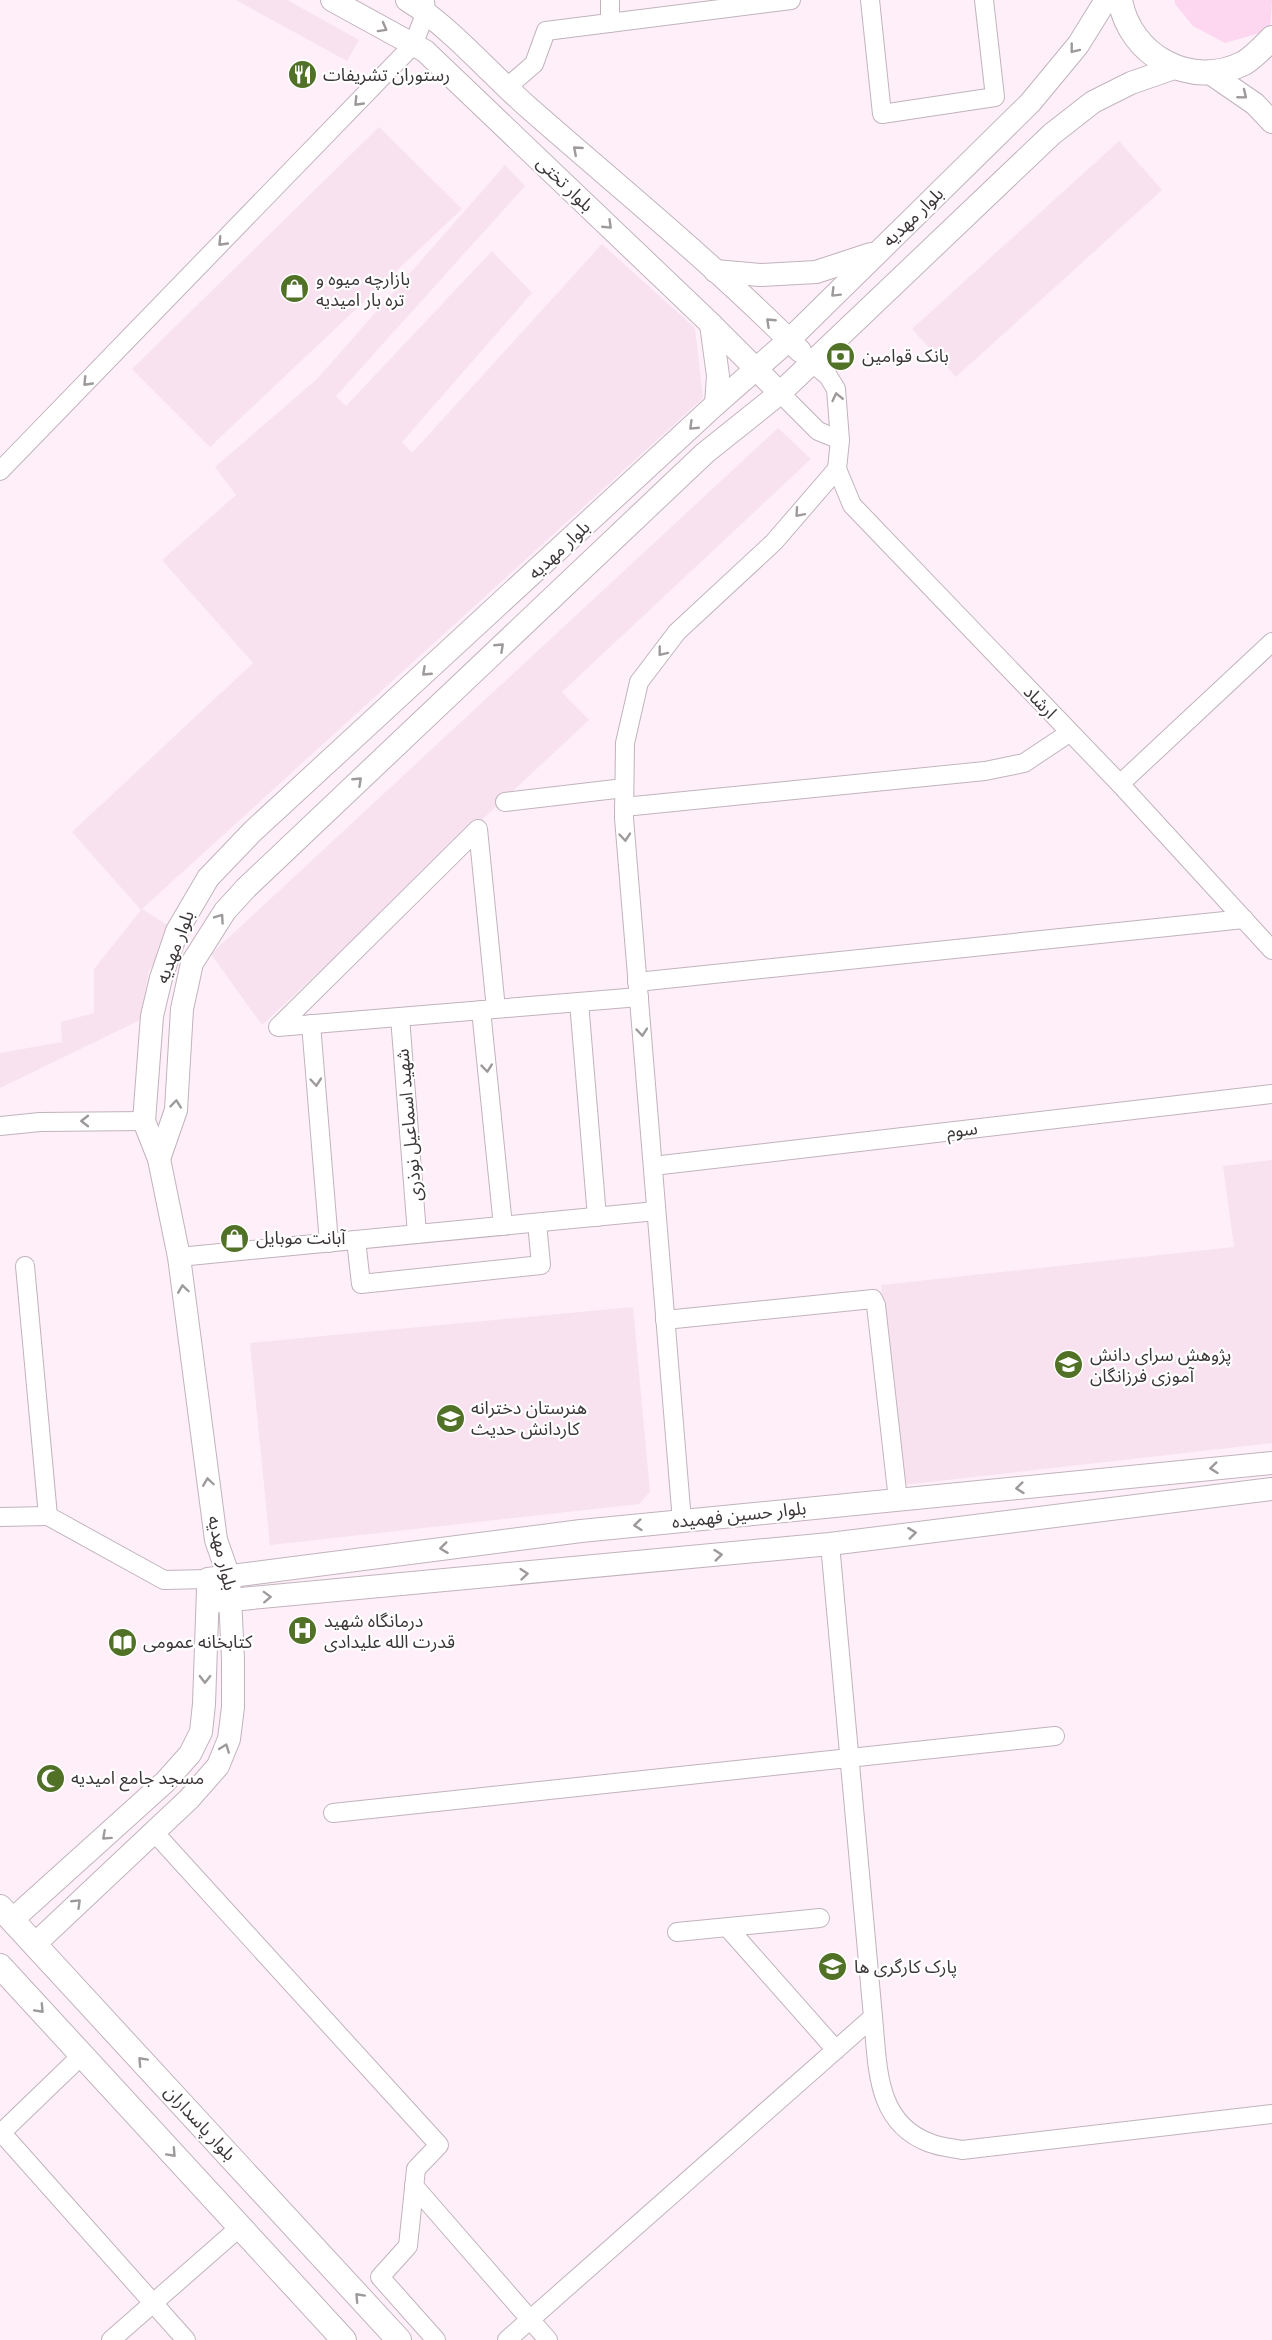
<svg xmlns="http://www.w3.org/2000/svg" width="1272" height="2340" font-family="Overpass,'Noto Sans Arabic',sans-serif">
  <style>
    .built { fill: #f8e2f0 }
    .green { fill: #fcd7ef }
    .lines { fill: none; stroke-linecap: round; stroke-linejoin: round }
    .minor-casing { stroke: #c1b3bc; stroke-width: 20 }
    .tertiary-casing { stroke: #c1b3bc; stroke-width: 24 }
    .secondary-casing { stroke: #c1b3bc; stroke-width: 26 }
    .minor { stroke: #fff; stroke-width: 18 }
    .tertiary { stroke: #fff; stroke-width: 22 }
    .secondary { stroke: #fff; stroke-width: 24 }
    .oneway { stroke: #9e9a9c }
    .labels { text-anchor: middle; stroke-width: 4.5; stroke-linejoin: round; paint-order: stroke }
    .poi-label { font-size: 18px; fill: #3c3639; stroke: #fff; text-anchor: start }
    .street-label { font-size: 18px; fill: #3c3639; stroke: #fff }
  </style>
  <rect width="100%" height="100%" fill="#feeff9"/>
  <!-- built -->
  <g class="built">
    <path d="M236 0H287L359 40 347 61Z"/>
    <path d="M379 127 462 209 210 447 132 369Z"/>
    <path d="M1119 141 1162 190 956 377 912 329Z"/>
    <path d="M505 165 525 186 336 396 346 406 492 251 532 293 402 442 412 453 602 244 695 328 703 398 142 909 177 931 149 971 140 1020 0 1088V1053L62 1042 61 1022 94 1013V969L141 910 72 832 253 663 162 560 236 495 215 467 317 379Z"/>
    <path d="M778 428 811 459 562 692 589 720 262 1025 211 954Z"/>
    <path d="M1272 1160V1443L903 1485 881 1285 1234 1247 1223 1166Z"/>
    <path d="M633 1307 650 1492 639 1504 270 1545 250 1343Z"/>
  </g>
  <!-- green -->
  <path class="green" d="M1175 0H1272L1270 30 1225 43 1193 26 1175 4Z"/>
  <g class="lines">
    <defs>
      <g id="minor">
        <path d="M610 0V23"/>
        <path d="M870 0 882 114 995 97 984 0"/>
        <path d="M506 88 534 64 546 31 791 0"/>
        <path d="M812 363 828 376 836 389 840 440 837 469 852 505 1120 784 1272 950"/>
        <path d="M780 393 818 431 840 440"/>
        <path d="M0 471 413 45 426 12 425 1"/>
        <path d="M1120 784 1272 642"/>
        <path d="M505 802 624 788"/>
        <path d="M624 807 985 771 1024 763 1069 733"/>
        <path d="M637 982 1244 919"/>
        <path d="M579 1002 597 1217"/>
        <path d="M496 1009 478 829 278 1027 639 997"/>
        <path d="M481 1010 503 1226"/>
        <path d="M400 1017 417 1234"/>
        <path d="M311 1024 329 1243"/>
        <path d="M0 1126 40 1122 144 1121"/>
        <path d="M653 1166 1272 1094"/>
        <path d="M356 1240 361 1284 541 1265 537 1223"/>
        <path d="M179 1257 656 1211"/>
        <path d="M25 1266 48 1516 164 1580 208 1579"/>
        <path d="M665 1320 873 1299 876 1305 898 1500"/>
        <path d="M0 1517 48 1516"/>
        <path d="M682 1521 624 818 625 743 639 682 677 632 774 542 837 469"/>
        <path d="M830 1544 873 2017"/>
        <path d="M333 1813 1055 1736"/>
        <path d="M154 1832 439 2145 416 2169 408 2246 380 2277 436 2340"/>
        <path d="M728 1928 836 2050"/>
        <path d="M677 1932 820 1918"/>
        <path d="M0 2131 186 2340"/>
        <path d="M0 2134 82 2055"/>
        <path d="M414 2186 548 2340"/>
        <path d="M111 2340 240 2227"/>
        <path d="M507 2340 873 2017C878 2066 875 2123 930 2143 940 2147 952 2148 962 2150L1272 2114"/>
      </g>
      <g id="tertiary">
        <path d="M332 0 425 51 711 324 780 393"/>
        <path d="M407 0C452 28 489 73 529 108 620 188 715 265 800 351"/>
        <path d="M1210 73 1255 104 1272 122"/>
        <path d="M715 271 760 275 816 272 871 254"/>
        <path d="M711 324 718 376 716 404"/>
        <path d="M159 1159 176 1110 182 1009 192 963 225 911 246 888 705 453 780 393 1052 134 1093 102 1131 83 1174 68"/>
        <path d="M208 1579 581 1531 1272 1463"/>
        <path d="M209 1602 830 1544 1272 1489"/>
        <path d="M12 1920 165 1782 190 1754 201 1732 204 1704 208 1589"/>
        <path d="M35 1944 189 1799 218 1766 229 1739 233 1707V1659L229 1577 216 1540 179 1257 159 1159 144 1121 152 1016 161 978 177 931 208 878 252 832 716 404 789 340 1030 103 1078 45 1106 0"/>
      </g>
      <g id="secondary">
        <path d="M1120 0C1130 56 1191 90 1244 63 1254 57 1264 46 1272 38"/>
        <path d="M0 1907 399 2340"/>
        <path d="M0 1966 344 2340"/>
      </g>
    </defs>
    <!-- minor casing -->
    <use href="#minor" class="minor-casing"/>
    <!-- tertiary casing -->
    <use href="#tertiary" class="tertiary-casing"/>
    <!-- secondary casing -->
    <use href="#secondary" class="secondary-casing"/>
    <!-- minor -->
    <use href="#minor" class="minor"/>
    <!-- tertiary -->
    <use href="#tertiary" class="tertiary"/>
    <!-- secondary -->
    <use href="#secondary" class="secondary"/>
  </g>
  <!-- one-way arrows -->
  <defs><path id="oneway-chevron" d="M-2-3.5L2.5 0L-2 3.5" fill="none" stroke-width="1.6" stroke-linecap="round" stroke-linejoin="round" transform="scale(1.5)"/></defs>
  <g class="oneway">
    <use href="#oneway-chevron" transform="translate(383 28) rotate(29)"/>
    <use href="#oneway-chevron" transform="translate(1074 49) rotate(128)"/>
    <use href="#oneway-chevron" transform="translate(1243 95) rotate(39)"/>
    <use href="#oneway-chevron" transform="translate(358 102) rotate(134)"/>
    <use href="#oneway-chevron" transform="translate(577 150) rotate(-139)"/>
    <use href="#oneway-chevron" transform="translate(608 225) rotate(44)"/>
    <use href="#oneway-chevron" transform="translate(222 242) rotate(134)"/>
    <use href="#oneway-chevron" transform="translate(835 293) rotate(135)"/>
    <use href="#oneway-chevron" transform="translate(770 322) rotate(-137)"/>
    <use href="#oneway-chevron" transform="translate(87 382) rotate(134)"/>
    <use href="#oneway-chevron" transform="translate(837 397) rotate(-103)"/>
    <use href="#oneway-chevron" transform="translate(693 426) rotate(136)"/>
    <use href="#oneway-chevron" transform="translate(799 513) rotate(131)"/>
    <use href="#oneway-chevron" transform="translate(500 647) rotate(-43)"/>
    <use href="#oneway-chevron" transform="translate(662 652) rotate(128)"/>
    <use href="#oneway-chevron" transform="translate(426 672) rotate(137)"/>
    <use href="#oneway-chevron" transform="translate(358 781) rotate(-43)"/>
    <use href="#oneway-chevron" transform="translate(625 837) rotate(85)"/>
    <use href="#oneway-chevron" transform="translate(220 918) rotate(-55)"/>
    <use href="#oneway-chevron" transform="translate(642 1032) rotate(85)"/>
    <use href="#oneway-chevron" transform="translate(487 1068) rotate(84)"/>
    <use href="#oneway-chevron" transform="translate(316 1082) rotate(85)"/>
    <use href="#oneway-chevron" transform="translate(176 1104) rotate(-84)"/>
    <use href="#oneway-chevron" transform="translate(85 1121) rotate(180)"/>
    <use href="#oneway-chevron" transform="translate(183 1289) rotate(-98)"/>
    <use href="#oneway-chevron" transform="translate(1214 1468) rotate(174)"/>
    <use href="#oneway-chevron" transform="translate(208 1482) rotate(-98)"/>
    <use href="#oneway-chevron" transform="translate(1020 1488) rotate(174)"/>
    <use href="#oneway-chevron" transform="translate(638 1525) rotate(174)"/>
    <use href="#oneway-chevron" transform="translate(912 1533) rotate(-7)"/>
    <use href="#oneway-chevron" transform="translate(444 1548) rotate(173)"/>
    <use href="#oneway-chevron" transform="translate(718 1555) rotate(-6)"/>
    <use href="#oneway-chevron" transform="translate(524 1574) rotate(-5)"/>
    <use href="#oneway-chevron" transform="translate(267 1597) rotate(-2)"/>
    <use href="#oneway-chevron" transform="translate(205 1679) rotate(91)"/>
    <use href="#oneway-chevron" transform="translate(225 1748) rotate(-69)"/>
    <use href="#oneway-chevron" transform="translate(106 1836) rotate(138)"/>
    <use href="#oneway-chevron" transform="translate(77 1903) rotate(-44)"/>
    <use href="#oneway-chevron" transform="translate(40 2009) rotate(47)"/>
    <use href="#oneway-chevron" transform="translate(142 2061) rotate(-133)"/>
    <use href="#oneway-chevron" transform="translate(172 2153) rotate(47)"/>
    <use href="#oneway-chevron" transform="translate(359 2297) rotate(-133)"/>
  </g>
  <!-- icons -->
  <defs>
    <symbol id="restaurant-disc" viewBox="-11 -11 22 22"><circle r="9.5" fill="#517127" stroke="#fff"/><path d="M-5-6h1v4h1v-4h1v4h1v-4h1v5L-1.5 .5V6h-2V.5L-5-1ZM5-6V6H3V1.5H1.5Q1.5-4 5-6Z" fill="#fff"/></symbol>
    <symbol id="shop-disc" viewBox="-11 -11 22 22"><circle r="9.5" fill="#517127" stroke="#fff"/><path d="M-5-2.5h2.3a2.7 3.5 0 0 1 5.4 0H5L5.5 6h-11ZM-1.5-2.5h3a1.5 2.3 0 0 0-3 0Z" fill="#fff"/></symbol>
    <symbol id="bank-disc" viewBox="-11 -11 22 22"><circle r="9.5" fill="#517127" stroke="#fff"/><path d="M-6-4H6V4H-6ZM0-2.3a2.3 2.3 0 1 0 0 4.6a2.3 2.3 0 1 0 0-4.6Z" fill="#fff"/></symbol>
    <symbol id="school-disc" viewBox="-11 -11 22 22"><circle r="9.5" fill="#517127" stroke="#fff"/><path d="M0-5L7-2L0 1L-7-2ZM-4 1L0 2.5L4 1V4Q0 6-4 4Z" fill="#fff"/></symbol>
    <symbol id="hospital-disc" viewBox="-11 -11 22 22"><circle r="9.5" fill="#517127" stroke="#fff"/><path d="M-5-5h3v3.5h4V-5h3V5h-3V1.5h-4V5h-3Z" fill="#fff"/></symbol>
    <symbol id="library-disc" viewBox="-11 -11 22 22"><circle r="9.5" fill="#517127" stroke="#fff"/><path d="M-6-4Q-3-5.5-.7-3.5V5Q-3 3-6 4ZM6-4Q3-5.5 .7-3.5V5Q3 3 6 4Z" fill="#fff"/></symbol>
    <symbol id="mosque-disc" viewBox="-11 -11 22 22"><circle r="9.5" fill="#517127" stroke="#fff"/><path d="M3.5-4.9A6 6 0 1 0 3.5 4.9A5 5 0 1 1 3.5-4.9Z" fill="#fff"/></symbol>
  </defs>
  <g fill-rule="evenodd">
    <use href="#restaurant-disc" x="286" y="58" width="33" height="33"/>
    <use href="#shop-disc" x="278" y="272" width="33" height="33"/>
    <use href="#bank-disc" x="824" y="340" width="33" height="33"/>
    <use href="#shop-disc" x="218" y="1222" width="33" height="33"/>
    <use href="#school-disc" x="1052" y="1348" width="33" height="33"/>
    <use href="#school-disc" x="434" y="1402" width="33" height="33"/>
    <use href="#hospital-disc" x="286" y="1614" width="33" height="33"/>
    <use href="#library-disc" x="106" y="1626" width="33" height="33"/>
    <use href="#mosque-disc" x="34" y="1762" width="33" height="33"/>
    <use href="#school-disc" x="816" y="1950" width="33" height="33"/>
  </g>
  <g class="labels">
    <!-- poi labels -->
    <g class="poi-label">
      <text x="323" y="81">رستوران تشریفات</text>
      <text x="316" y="285">بازارچه میوه و<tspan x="316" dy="21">تره بار امیدیه</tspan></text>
      <text x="862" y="362">بانک قوامین</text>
      <text x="256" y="1244">آبانت موبایل</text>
      <text x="1090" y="1361">پژوهش سرای دانش<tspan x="1090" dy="21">آموزی فرزانگان</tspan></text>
      <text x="471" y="1414">هنرستان دخترانه<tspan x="471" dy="21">کاردانش حدیث</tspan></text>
      <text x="324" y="1627">درمانگاه شهید<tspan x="324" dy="21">قدرت الله علیدادی</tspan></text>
      <text x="143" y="1648">کتابخانه عمومی</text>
      <text x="71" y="1784">مسجد جامع امیدیه</text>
      <text x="854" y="1973">پارک کارگری ها</text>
    </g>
    <!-- street labels -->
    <g class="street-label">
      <text transform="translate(565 184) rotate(44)" y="6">بلوار تختی</text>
      <text transform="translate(913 217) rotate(-44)" y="6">بلوار مهدیه</text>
      <text transform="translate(559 550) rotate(-43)" y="6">بلوار مهدیه</text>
      <text transform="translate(1040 702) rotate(46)" y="6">ارشاد</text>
      <text transform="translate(175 947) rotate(-69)" y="6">بلوار مهدیه</text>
      <text transform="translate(409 1125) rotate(-95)" y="6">شهید اسماعیل نوذری</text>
      <text transform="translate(962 1130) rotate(-7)" y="6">سوم</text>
      <text transform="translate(739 1515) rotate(-6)" y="6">بلوار حسین فهمیده</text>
      <text transform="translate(222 1553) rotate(77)" y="6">بلوار مهدیه</text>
      <text transform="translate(200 2123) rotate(47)" y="6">بلوار پاسداران</text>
    </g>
  </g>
</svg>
